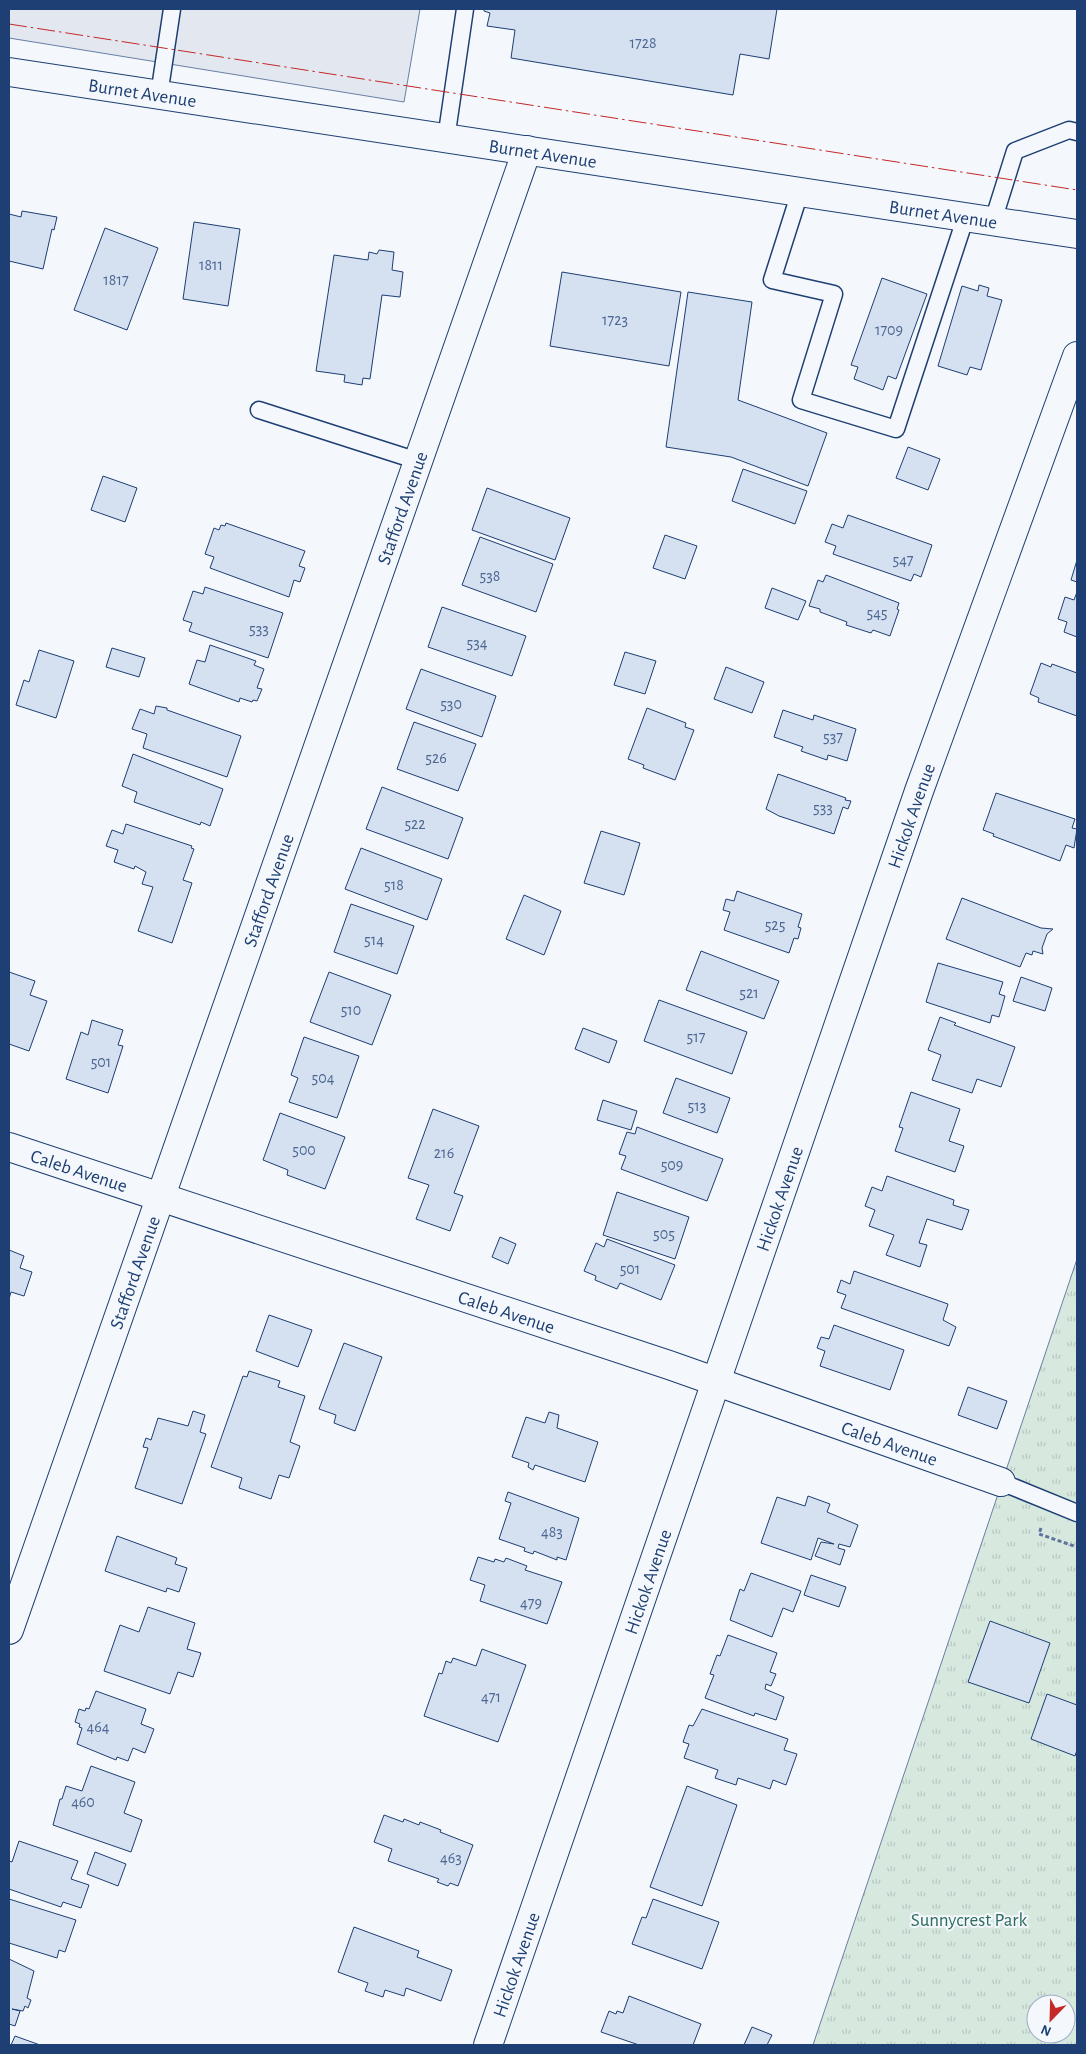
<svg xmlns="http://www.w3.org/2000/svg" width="1086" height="2054" font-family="'Alegreya Sans',sans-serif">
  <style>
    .park { fill: url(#park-tufts); stroke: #687fa3; fill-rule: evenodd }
    .parking { fill: #e3e8f0; stroke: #687fa3 }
    .building { fill: #d5e0f0; stroke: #1d3f73 }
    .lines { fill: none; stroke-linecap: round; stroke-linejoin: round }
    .service-casing { stroke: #1d3f73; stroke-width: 19 }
    .minor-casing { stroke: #1d3f73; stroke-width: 30 }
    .tertiary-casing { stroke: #1d3f73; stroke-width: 30 }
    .path { stroke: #5e769c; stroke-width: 3; stroke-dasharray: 4 2.5; stroke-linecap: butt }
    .service { stroke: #f4f7fb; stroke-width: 16 }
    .minor { stroke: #f4f7fb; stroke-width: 28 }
    .tertiary { stroke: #f4f7fb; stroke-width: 28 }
    .power { stroke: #c62828; stroke-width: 1; stroke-dasharray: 18 4 2.5 4; stroke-linecap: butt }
    .labels { text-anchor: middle; stroke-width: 4; stroke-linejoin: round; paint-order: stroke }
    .number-label { font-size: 16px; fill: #4b6792 }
    .street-label { font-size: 19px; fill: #1d3f73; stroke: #f4f7fb }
    .park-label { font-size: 19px; fill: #2c6c60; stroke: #f4f7fb }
  </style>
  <defs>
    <pattern id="park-tufts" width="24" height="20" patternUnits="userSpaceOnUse" patternTransform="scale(1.25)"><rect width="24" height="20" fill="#d7e8df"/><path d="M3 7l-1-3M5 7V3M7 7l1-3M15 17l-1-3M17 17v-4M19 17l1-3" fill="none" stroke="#b8c8c3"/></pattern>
  </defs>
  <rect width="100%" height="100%" fill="#f4f7fb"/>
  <!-- park -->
  <path class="park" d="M1077 1259V2045H813ZM1036 2004H1066V2034H1036Z"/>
  <!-- parking -->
  <path class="parking" d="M9 9H420L404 102 9 38Z"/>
  <!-- building -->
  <g class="building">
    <path d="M484 9H777L769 59 740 54 733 95 511 58 515 30 487 26 490 13 484 11Z"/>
    <path d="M22 211 57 217 54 230 52 229 43 269 9 261V214L21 217Z"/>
    <path d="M194 222 240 229 228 306 183 299Z"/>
    <path d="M105 228 158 248 127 330 74 310Z"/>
    <path d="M379 250 394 252 392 270 403 272 400 297 382 295 370 379 363 378 362 385 344 382 345 375 316 371 334 255 368 260 369 252 377 254Z"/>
    <path d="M562 272 681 292 669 366 550 346Z"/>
    <path d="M882 278 927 294 896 379 888 376 883 390 854 379 858 367 851 365Z"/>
    <path d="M979 285 989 288 987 296 1002 300 981 370 970 367 967 375 938 366 962 286 978 291Z"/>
    <path d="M688 292 752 302 738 400 827 433 808 486 731 457 666 447Z"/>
    <path d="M908 447 940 459 928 490 896 478Z"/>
    <path d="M743 469 807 491 795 524 732 501Z"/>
    <path d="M103 476 137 488 125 522 91 510Z"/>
    <path d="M487 488 570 518 555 560 472 530Z"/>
    <path d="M848 515 932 545 921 577 914 574 911 581 833 554 836 546 825 542 832 524 843 528Z"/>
    <path d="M226 523 305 551 299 566 305 568 300 582 294 580 289 597 210 568 214 557 205 554 214 528 219 530 221 525 225 526Z"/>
    <path d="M665 535 697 546 685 579 653 568Z"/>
    <path d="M480 537 553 564 536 612 462 585Z"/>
    <path d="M1077 560V582L1071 580Z"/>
    <path d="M826 575 899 603 897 609 899 610 890 636 873 630 871 633 846 625 847 622 820 612V609L809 606 818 580 823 582Z"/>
    <path d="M205 587 283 613 268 658 189 631 192 623 183 620 193 591 203 594Z"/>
    <path d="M772 588 806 601 798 620 765 608Z"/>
    <path d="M1077 592V637L1064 632 1067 622 1058 619 1065 597 1074 600Z"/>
    <path d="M442 607 526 636 512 676 428 647Z"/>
    <path d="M210 645 256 661 254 665 264 669 257 688 262 689 257 701 253 700 252 702 240 698 239 702 189 684 197 660 205 662Z"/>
    <path d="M112 648 145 658 139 677 106 667Z"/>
    <path d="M39 650 74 661 56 718 16 705 24 680 29 682Z"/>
    <path d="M625 652 656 661 645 694 614 685Z"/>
    <path d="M1041 663 1051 667 1052 664 1077 673V716L1038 702 1039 698 1030 694Z"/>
    <path d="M726 667 764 682 752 713 714 699Z"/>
    <path d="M421 669 496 696 482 737 406 709Z"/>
    <path d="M156 706 167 708V710L241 736 227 777 143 748 147 734 132 729 140 709 154 714Z"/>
    <path d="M647 708 686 723 685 727 694 730 675 780 643 768 644 765 628 759Z"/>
    <path d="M783 710 813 720 814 715 856 729 847 761 828 755 827 760 801 751 803 747 774 737Z"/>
    <path d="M414 722 476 744 458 791 397 769Z"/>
    <path d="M133 754 223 789 210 826 201 822 200 825 134 802 137 792 122 786Z"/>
    <path d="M778 774 846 798 845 800 851 801 848 809 843 807 834 834 779 816 766 809Z"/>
    <path d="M382 787 463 818 448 859 366 829Z"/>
    <path d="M996 793 1075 819 1072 828 1077 829 1074 848 1066 845 1060 861 993 836 994 834 983 830Z"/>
    <path d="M126 824 192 846 191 848 194 849 183 880 192 883 172 943 138 931 153 887 142 884 146 872 135 866 134 869 114 862 118 850 106 846 112 830 123 834Z"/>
    <path d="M601 831 640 843 624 895 584 883Z"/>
    <path d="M361 848 442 879 427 920 345 889Z"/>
    <path d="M737 891 802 914 798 927 801 928 798 939 794 938 789 953 724 930 730 912 723 910 726 899 734 901Z"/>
    <path d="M524 895 561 911 544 955 506 939Z"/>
    <path d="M962 898 1041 928 1053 929 1047 934 1042 948 1043 954 1033 951 1032 955 1026 953 1020 967 946 939Z"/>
    <path d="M351 904 414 926 397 974 334 952Z"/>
    <path d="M701 951 779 981 764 1019 686 990Z"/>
    <path d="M938 963 1003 982 999 994 1005 996 999 1017 992 1015 990 1023 926 1002Z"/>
    <path d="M9 972 35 981 30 995 47 1001 29 1051 9 1044Z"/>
    <path d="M329 972 391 995 372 1045 310 1022Z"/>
    <path d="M1021 977 1052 988 1045 1011 1013 1001Z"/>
    <path d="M659 1000 747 1032 732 1074 644 1041Z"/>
    <path d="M940 1017 956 1023 954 1025 1015 1047 1001 1087 977 1079 972 1093 932 1080 941 1055 928 1050Z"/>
    <path d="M92 1020 123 1030 118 1045 123 1046 108 1093 66 1079 81 1032 88 1035Z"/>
    <path d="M583 1028 617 1041 609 1063 575 1049Z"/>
    <path d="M304 1037 359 1056 337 1118 289 1102 298 1078 291 1075Z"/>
    <path d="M676 1078 730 1098 717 1133 663 1113Z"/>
    <path d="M911 1092 960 1109 949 1141 964 1146 955 1172 895 1151 903 1128 899 1127Z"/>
    <path d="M603 1100 637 1111 631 1130 597 1120Z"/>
    <path d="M433 1109 479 1126 454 1193 463 1196 450 1231 416 1219 429 1185 408 1178Z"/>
    <path d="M280 1113 345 1137 325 1189 287 1175 288 1170 263 1160Z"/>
    <path d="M637 1127 723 1159 707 1201 621 1169 626 1156 619 1154 627 1132 635 1134Z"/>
    <path d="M887 1176 954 1200 953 1205 969 1210 962 1230 927 1219 919 1243 927 1245 920 1267 886 1255 894 1235 869 1226 875 1210 865 1206 872 1187 882 1191Z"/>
    <path d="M617 1192 689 1217 675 1259 603 1235Z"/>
    <path d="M500 1237 516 1244 508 1264 492 1257Z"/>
    <path d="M607 1239 675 1265 661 1300 620 1283 617 1289 595 1280 596 1276 584 1271 596 1243 604 1247Z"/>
    <path d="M9 1250 24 1256 20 1268 32 1272 24 1296 11 1292 9 1299Z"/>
    <path d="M854 1271 948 1304 943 1320 956 1327 949 1346 841 1308 846 1295 837 1292 841 1280 850 1284Z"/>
    <path d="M269 1315 312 1330 298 1367 256 1351Z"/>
    <path d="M834 1325 904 1350 890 1390 820 1366 825 1351 817 1348 821 1337 829 1339Z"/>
    <path d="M344 1343 382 1357 355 1431 334 1423 336 1415 319 1409Z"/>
    <path d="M249 1371 280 1381 278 1387 305 1396 290 1442 300 1446 289 1478 279 1475 271 1499 239 1488 242 1478 211 1467 243 1376 247 1377Z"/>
    <path d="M968 1387 1007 1401 997 1429 958 1415Z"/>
    <path d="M193 1411 205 1415 200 1432 206 1434 182 1504 135 1488 148 1448 143 1447 146 1438 151 1440 158 1418 188 1426Z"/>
    <path d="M549 1412 559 1415 557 1428 598 1442 585 1482 535 1465 533 1470 528 1467 529 1463 512 1457 526 1417 545 1423Z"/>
    <path d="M508 1492 579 1518 566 1560 557 1557V1560L534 1551 533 1554 524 1551 525 1548 499 1539 511 1503 505 1501Z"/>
    <path d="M808 1496 830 1504 827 1512 858 1525 850 1547 839 1544 838 1548 845 1550 840 1565 815 1556 821 1542 834 1544 818 1538 811 1560 761 1543 777 1497 805 1506Z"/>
    <path d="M117 1536 177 1558 175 1564 187 1568 179 1592 167 1588 166 1592 105 1571Z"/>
    <path d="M478 1557 494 1562 495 1559 504 1562 506 1558 527 1566 525 1570 562 1582 547 1624 480 1601 485 1585 470 1580Z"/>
    <path d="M751 1573 801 1591 793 1612 783 1608 772 1637 730 1620 740 1589 744 1591Z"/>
    <path d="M811 1575 846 1587 839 1607 804 1595Z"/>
    <path d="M148 1607 195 1623 187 1649 201 1653 193 1677 178 1672 170 1694 104 1671 120 1625 139 1632Z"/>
    <path d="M990 1621 1050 1643 1029 1703 968 1682Z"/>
    <path d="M728 1635 777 1653 770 1672 776 1674 771 1686 766 1684 765 1689 784 1697 776 1720 755 1713 754 1716 705 1698 714 1675 710 1674 717 1655 720 1656Z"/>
    <path d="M482 1649 526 1665 498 1742 424 1716 439 1673 442 1674 446 1661 451 1663 453 1658 476 1666Z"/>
    <path d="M96 1691 146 1709 141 1724 154 1729 145 1753 133 1748 128 1761 117 1757 116 1760 77 1744 82 1728 79 1727 80 1724 75 1722 79 1709 85 1711 86 1708 89 1709Z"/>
    <path d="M1047 1694 1077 1705V1750L1075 1756 1031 1739Z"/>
    <path d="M702 1709 788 1739 784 1750 797 1754 786 1785 773 1780 770 1789 738 1778 736 1785 715 1778 718 1770 684 1758 689 1744 683 1742 689 1725 693 1726Z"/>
    <path d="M91 1766 135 1782 124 1813 142 1820 131 1852 53 1825 60 1799H62L66 1786 82 1791Z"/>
    <path d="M687 1786 737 1805 702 1906 650 1887Z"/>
    <path d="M384 1815 403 1822 404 1819 419 1825 420 1822 441 1830 440 1832 473 1845 458 1886 450 1883 448 1886 437 1882 439 1879 388 1861 392 1849 374 1842Z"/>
    <path d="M19 1841 78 1861 71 1879 89 1885 81 1908 63 1902 61 1907 9 1889V1861L12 1862Z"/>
    <path d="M95 1852 126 1864 118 1886 87 1874Z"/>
    <path d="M9 1899 76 1920 65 1952 59 1950 57 1958 9 1943Z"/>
    <path d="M653 1899 719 1922 702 1969 632 1944 642 1917 646 1918Z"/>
    <path d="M354 1927 419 1951 417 1957 452 1970 441 2001 406 1988 404 1996 385 1990 383 1997 365 1991 368 1983 338 1972Z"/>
    <path d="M9 1959 34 1971 27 1998 31 2000 28 2008 25 2006 23 2011 12 2009 20 2011 15 2026 9 2024Z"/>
    <path d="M629 1996 701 2024 693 2045H639L601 2032 609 2011 616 2014 617 2011 623 2013Z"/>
    <path d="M752 2027 772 2035 767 2045H744Z"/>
    <path d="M15 2036 40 2045H11Z"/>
  </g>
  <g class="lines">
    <defs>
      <g id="service">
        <path d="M159 95 172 9"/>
        <path d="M446 139 465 9"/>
        <path d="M800 192 772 280 834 294 801 400 896 429 966 216"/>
        <path d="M993 221 1015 151 1069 130 1077 132"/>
        <path d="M259 410 418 461"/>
        <path d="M1001 1482 1077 1513"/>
      </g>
      <g id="minor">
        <path id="s1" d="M9 1147 669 1365 1001 1482"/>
        <path id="s2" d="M9 1630 527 150"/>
      </g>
      <g id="tertiary">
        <path id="s3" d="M9 72 1077 234"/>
        <path id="s4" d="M488 2045 919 791 1077 356"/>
      </g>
    </defs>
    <!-- service casing -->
    <use href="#service" class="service-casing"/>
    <!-- minor casing -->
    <use href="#minor" class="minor-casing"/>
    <!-- tertiary casing -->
    <use href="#tertiary" class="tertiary-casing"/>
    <!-- path -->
    <path class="path" d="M1041 1528 1039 1534 1077 1547"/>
    <!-- service -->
    <use href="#service" class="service"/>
    <!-- minor -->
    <use href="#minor" class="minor"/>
    <!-- tertiary -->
    <use href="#tertiary" class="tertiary"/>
    <!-- power -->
    <path class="power" d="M9 24 1077 190"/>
  </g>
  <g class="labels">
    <!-- number labels -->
    <g class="number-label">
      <text x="643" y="48">1728</text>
      <text x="211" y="270">1811</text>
      <text x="116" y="285">1817</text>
      <text x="615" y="325">1723</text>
      <text x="889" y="335">1709</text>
      <text x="903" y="565">547</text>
      <text x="490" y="581">538</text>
      <text x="877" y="618">545</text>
      <text x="259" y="634">533</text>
      <text x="477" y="648">534</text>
      <text x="451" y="709">530</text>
      <text x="833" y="742">537</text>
      <text x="436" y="763">526</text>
      <text x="823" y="813">533</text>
      <text x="415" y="829">522</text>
      <text x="394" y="890">518</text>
      <text x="775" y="930">525</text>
      <text x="374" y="945">514</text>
      <text x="749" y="998">521</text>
      <text x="351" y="1015">510</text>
      <text x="696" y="1042">517</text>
      <text x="101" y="1067">501</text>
      <text x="323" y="1083">504</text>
      <text x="697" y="1111">513</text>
      <text x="304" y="1155">500</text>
      <text x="444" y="1158">216</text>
      <text x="672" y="1170">509</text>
      <text x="664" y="1239">505</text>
      <text x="630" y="1274">501</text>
      <text x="552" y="1537">483</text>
      <text x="531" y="1608">479</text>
      <text x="491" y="1702">471</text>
      <text x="98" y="1732">464</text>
      <text x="83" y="1807">460</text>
      <text x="451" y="1863">463</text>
    </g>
    <!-- street labels -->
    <g class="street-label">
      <text dy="7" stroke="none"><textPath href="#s3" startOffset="135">Burnet Avenue</textPath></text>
      <text dy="7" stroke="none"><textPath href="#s3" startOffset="540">Burnet Avenue</textPath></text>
      <text dy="7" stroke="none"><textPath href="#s3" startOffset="945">Burnet Avenue</textPath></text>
      <text dy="7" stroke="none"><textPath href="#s2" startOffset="1189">Stafford Avenue</textPath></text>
      <text dy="7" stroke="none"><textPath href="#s4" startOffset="1300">Hickok Avenue</textPath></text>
      <text dy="7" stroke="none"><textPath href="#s2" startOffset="784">Stafford Avenue</textPath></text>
      <text dy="7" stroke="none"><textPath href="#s1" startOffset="74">Caleb Avenue</textPath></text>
      <text dy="7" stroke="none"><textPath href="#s4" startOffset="895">Hickok Avenue</textPath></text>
      <text dy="7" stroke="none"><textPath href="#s2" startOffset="379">Stafford Avenue</textPath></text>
      <text dy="7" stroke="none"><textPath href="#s1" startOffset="524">Caleb Avenue</textPath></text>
      <text dy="7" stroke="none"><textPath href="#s1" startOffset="929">Caleb Avenue</textPath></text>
      <text dy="7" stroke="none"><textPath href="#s4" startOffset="490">Hickok Avenue</textPath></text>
      <text dy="7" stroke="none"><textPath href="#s4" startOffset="85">Hickok Avenue</textPath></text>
    </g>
    <!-- park labels -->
    <g class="park-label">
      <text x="969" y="1926">Sunnycrest Park</text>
    </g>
  </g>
  <!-- border -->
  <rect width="1086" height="2054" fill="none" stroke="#1d3f73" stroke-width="20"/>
  <!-- north arrow -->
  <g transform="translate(1051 2019) rotate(203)"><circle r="24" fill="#f4f7fb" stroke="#9eadc5"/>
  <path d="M0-4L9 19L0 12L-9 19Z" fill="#c62828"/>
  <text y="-8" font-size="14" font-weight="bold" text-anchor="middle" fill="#1d3f73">N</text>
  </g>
</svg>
